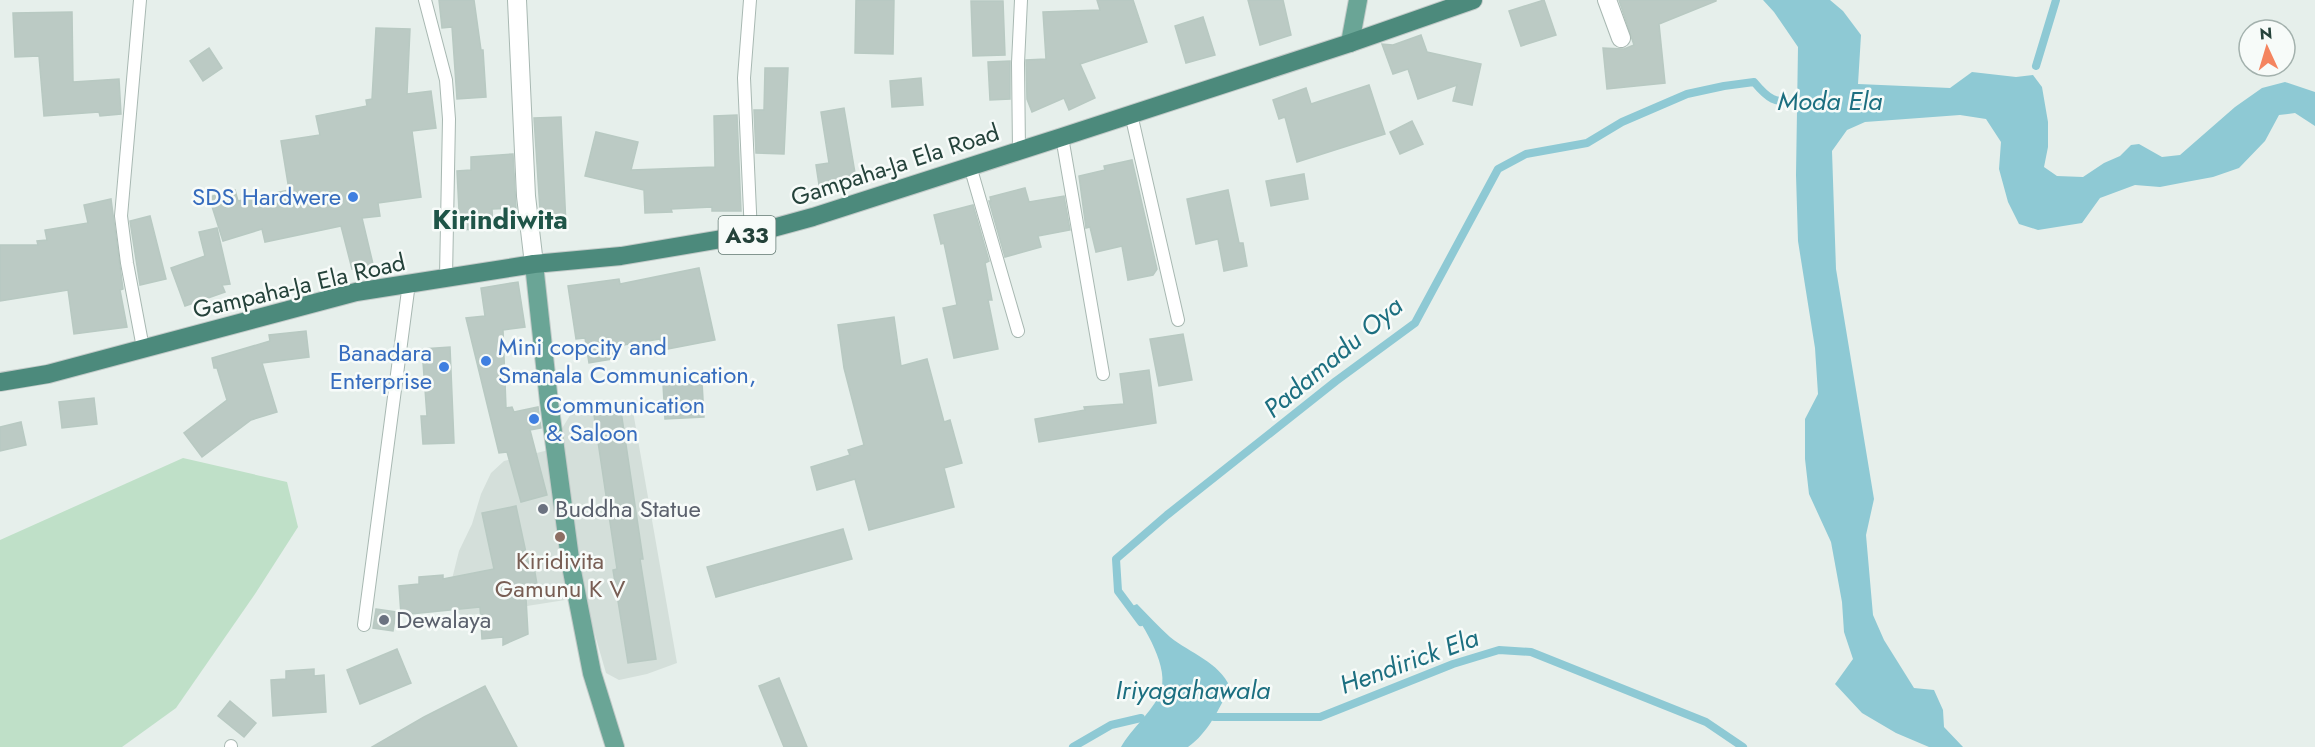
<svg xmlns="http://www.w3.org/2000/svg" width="2315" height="747" font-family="Jost,sans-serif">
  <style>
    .built { fill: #d4dfda }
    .green { fill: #bfe0c8 }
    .water { fill: #8ec9d4 }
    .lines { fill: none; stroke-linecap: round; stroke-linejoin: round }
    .stream { stroke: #8ec9d4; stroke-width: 8 }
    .building { fill: #bbcac4; stroke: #b8c9c2; stroke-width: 1.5 }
    .service-casing { stroke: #a8b8b2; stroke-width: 14 }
    .minor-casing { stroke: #a8b8b2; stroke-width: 20 }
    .primary-casing { stroke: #c2cac8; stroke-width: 20 }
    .trunk-casing { stroke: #c2cac8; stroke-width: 20 }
    .service { stroke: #fff; stroke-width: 12 }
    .minor { stroke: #fff; stroke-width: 18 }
    .primary { stroke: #6aa596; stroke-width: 18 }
    .trunk { stroke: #4c8a7c; stroke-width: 18 }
    .shop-dot { fill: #3f7fe0; stroke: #f7fbf9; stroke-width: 2 }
    .worship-dot { fill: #6b7280; stroke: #f7fbf9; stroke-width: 2 }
    .education-dot { fill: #8d6e63; stroke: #f7fbf9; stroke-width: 2 }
    .labels { text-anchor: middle; stroke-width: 5; stroke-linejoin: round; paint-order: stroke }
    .shield { fill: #f7fbf9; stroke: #637a73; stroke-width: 1.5 }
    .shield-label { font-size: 22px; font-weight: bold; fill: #24423a }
    .street-label { font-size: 24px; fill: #24423a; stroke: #f7fbf9 }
    .shop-label { font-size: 24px; fill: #366cbe; stroke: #f7fbf9; text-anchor: end }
    .worship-label { font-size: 24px; fill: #5b616d; stroke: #f7fbf9; text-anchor: start }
    .education-label { font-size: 24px; fill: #785e54; stroke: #f7fbf9 }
    .water-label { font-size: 26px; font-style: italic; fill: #1c6f80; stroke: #f7fbf9 }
    .quarter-label { font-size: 27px; font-weight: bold; fill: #1f5548; stroke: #f7fbf9 }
  </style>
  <rect width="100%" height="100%" fill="#e6efeb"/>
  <!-- built -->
  <path class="built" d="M631 400 677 663 647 674 619 680 606 673 584 597 464 616 456 612 451 583 459 551 472 524 481 494 491 473 504 461 561 447V430L574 409Z"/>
  <!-- green -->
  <path class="green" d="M183 458 287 482 298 527 255 594 176 708 122 747H0V540Z"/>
  <!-- water -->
  <g class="water">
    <path d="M1763 0H1830L1843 11 1861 35 1858 84 1950 88 1972 72 2016 77 2033 75 2042 87 2048 122V147L2044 167 2057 176 2083 177 2104 163 2120 156 2131 145 2139 144 2162 157 2180 155 2235 107 2262 88 2285 82 2315 92V126L2295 113 2279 115 2265 141 2239 168 2213 177 2186 182 2160 187 2135 185 2100 198 2082 223 2038 230 2019 224 2008 202 1999 169 2001 142 1986 119 1960 115 1865 122 1847 130 1832 151 1836 269 1874 499 1866 535 1873 615 1884 640 1914 688 1934 690 1943 710 1944 727 1963 747H1929L1896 733 1862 713 1835 684 1853 659 1844 632 1842 602 1831 542 1809 494 1805 459V419L1818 394 1815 348 1798 241 1796 175 1798 47 1774 12Z"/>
    <path d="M1137 604C1148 615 1159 627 1170 637 1190 653 1219 662 1230 687 1219 709 1208 733 1188 747H1121C1131 729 1153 711 1160 693 1171 669 1144 626 1130 607Z"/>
  </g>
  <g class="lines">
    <!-- stream -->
    <g class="stream">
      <path d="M2036 66 2056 0"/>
      <path d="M1141 622 1118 591 1116 559 1167 515 1336 381 1415 323 1498 169 1526 154 1587 143 1622 122 1687 94 1724 86 1754 82C1769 100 1774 102 1797 103"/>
      <path d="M1214 717H1320L1453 664 1499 650 1531 652 1706 722 1743 747"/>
      <path d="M1073 747 1111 725 1141 718"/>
    </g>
  </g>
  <!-- building -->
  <g class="building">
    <path d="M439 0H474L481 50H483L486 97 457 99 452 27 442 28Z"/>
    <path d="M856 0H894L893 54 855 53Z"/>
    <path d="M1097 0H1133L1147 42 1080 64 1095 98 1069 110 1064 98 1032 112 1027 99 1026 60 1046 59 1043 12 1100 10Z"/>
    <path d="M1248 0H1283L1291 35 1260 45Z"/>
    <path d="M1544 0 1556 35 1521 46 1509 11Z"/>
    <path d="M1619 0H1716V1L1659 24 1665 83 1607 89 1603 48 1624 49 1634 45Z"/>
    <path d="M971 1H1003L1005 55 973 56Z"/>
    <path d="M72 12 73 82 119 79 121 114 100 116 99 112 44 116 39 56 15 57 13 13Z"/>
    <path d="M1203 17 1215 55 1186 63 1175 26Z"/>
    <path d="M376 28 410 29 407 94 431 91 436 128 412 131 421 197 378 203 380 216 362 218 373 264 352 269 341 226 265 242 262 229 223 241 209 197 235 190 238 201 289 190 281 141 320 135 316 116 367 106 366 100 372 99Z"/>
    <path d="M1421 35 1427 52 1481 64 1472 105 1453 101 1457 85 1418 99 1408 69 1393 74 1382 44 1393 45Z"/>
    <path d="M209 48 222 68 203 81 190 61Z"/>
    <path d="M1010 61V99L990 100 988 62Z"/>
    <path d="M765 68H788L784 154 756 153 754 110H764Z"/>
    <path d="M921 78 923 105 892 107 890 81Z"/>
    <path d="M1369 85 1385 134 1297 162 1285 117 1279 119 1273 100 1306 88 1311 104Z"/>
    <path d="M844 108 856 179 819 185 816 165 829 163 821 112Z"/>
    <path d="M737 115 741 211H712V207L671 209 672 212 645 213 644 190 585 176 596 132 638 142 631 170 715 167 714 116Z"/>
    <path d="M561 117 566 226H541L534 118Z"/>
    <path d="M1412 121 1423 144 1400 154 1390 132Z"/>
    <path d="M513 154 516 208 492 209 493 228 460 230 457 171 471 170V157Z"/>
    <path d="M1132 160 1157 269 1153 275 1128 280 1122 246 1096 252 1090 227 1086 228 1079 176 1105 170 1104 166Z"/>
    <path d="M1304 174 1308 199 1271 206 1266 181Z"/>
    <path d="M1025 188 1029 202 1064 196 1070 230 1038 236 1041 247 1005 257 989 201H991L990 197Z"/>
    <path d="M1228 190 1239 243H1243L1247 266 1224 271 1218 239 1196 244 1187 199Z"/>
    <path d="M111 199 123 289 120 290 127 327 74 334 68 290 0 301V245H38L37 241 47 240 45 230 88 223 84 205Z"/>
    <path d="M973 205 989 261 985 263 992 300H988L998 349 954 358 943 308 957 305 944 243 941 244 934 215Z"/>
    <path d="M150 216 166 279 140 285 130 221Z"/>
    <path d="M217 228 230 284 222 285 225 292 185 306 171 268 205 256 199 232Z"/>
    <path d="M699 268 715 340 662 350 660 339 611 347 613 359 589 363 585 338 576 339 568 286 619 279 620 284Z"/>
    <path d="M518 282 525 327 503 330 506 408 512 407 514 412 538 407 541 428 530 430 547 495 521 502 507 452 499 453 466 318 485 316 481 288Z"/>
    <path d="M894 317 901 366 927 359 944 422 950 420 962 463 944 468 954 507 869 530 855 479 817 490 811 467 850 455 848 450 864 445 844 368 838 325Z"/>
    <path d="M306 331 309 357 262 363 277 412 251 420 202 457 184 433 227 400 217 368H214L212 358 270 341 269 335Z"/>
    <path d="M1183 334 1192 380 1159 386 1150 339Z"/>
    <path d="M450 347 454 443 423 444 421 416H427L422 349Z"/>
    <path d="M1149 370 1156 423 1039 442 1035 419 1085 410 1084 407 1124 404 1120 374Z"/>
    <path d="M702 382 704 417 665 419 663 384Z"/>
    <path d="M94 398 97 424 62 428 59 402Z"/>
    <path d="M621 411 643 559H640L656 659 628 663 613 570 617 569 594 415Z"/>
    <path d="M21 422 26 445 0 451V427Z"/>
    <path d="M516 506 528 562 533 561 539 596 526 598 528 634 503 645V637L482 639 480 607 401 615 399 586 419 584V577L443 575V579L494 569 482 513Z"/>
    <path d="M843 529 852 559 716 597 707 567Z"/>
    <path d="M376 609 396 612 393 631 373 628Z"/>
    <path d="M397 649 411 683 360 704 347 670Z"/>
    <path d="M314 669V676L324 675 326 712 273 716 271 680 286 679V671Z"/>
    <path d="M779 678 807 747H784L759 686Z"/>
    <path d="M485 686 517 747H372L424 717Z"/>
    <path d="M230 701 256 723 244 737 218 716Z"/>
  </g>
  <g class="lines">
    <defs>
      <g id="service">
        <path d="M140 0 121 216 127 263 143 348"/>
        <path d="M425 0 446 80 449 119 446 277"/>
        <path d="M750 0 744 78 751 234"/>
        <path d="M1131 114 1178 320"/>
        <path d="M1062 137 1103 374"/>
        <path d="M1019 151 1018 63 1021 0"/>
        <path d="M970 166 1018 331"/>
        <path d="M364 625 409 283"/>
        <path d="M231 747V746"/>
      </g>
      <g id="minor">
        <path d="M517 0 526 196 534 264"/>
        <path d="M1607 0 1621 38"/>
      </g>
      <g id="primary">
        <path d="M1350 43 1358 0"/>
        <path d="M534 264 549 402 571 566 592 673 615 747"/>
      </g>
      <path id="trunk" d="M0 382 48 374 356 292 534 264 621 256 751 234 813 217 1062 137 1350 43 1473 0"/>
    </defs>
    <!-- service casing -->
    <use href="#service" class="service-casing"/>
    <!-- minor casing -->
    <use href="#minor" class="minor-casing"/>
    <!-- primary casing -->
    <use href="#primary" class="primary-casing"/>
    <!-- trunk casing -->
    <use href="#trunk" class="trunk-casing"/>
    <!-- service -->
    <use href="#service" class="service"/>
    <!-- minor -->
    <use href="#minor" class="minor"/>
    <!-- primary -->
    <use href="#primary" class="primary"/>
    <!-- trunk -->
    <use href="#trunk" class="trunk"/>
  </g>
  <!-- markers -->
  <g class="shop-dot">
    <circle cx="353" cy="197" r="6"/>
    <circle cx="486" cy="361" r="6"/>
    <circle cx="444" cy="367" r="6"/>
    <circle cx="534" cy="419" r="6"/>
  </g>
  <g class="worship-dot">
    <circle cx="543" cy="509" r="6"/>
    <circle cx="384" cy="620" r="6"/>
  </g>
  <circle class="education-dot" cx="560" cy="537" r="6"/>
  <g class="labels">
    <!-- shield labels -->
    <rect class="shield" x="718.5" y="216" width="57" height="38" rx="4.5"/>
    <g class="shield-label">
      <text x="747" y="243">A33</text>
    </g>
    <!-- street labels -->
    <g class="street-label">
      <text transform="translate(895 165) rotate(-18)" y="8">Gampaha-Ja Ela Road</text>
      <text transform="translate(299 286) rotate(-13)" y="8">Gampaha-Ja Ela Road</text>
    </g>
    <!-- shop labels -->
    <g class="shop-label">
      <text x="341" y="205">SDS Hardwere</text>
      <text x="498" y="355" text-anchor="start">Mini copcity and<tspan x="498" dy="28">Smanala Communication,</tspan></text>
      <text x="432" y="361">Banadara<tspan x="432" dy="28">Enterprise</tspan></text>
      <text x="546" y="413" text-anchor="start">Communication<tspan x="546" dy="28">&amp; Saloon</tspan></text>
    </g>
    <!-- worship labels -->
    <g class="worship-label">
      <text x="555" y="517">Buddha Statue</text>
      <text x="396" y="628">Dewalaya</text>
    </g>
    <!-- education labels -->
    <g class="education-label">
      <text x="560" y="569">Kiridivita<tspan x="560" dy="28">Gamunu K V</tspan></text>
    </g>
    <!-- water labels -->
    <g class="water-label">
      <text x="1830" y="110">Moda Ela</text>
      <text transform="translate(1333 357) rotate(-40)" y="9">Padamadu Oya</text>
      <text transform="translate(1409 661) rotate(-20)" y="9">Hendirick Ela</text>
      <text x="1193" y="699">Iriyagahawala</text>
    </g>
    <!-- quarter labels -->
    <g class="quarter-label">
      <text x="500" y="229">Kirindiwita</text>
    </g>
  </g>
  <!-- north arrow -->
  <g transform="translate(2267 48) rotate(356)"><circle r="28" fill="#f7fbf9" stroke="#a3b1ad" stroke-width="1.5"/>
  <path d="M0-4.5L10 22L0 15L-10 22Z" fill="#f4845f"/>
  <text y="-9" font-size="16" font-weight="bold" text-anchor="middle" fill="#24423a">N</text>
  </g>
</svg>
